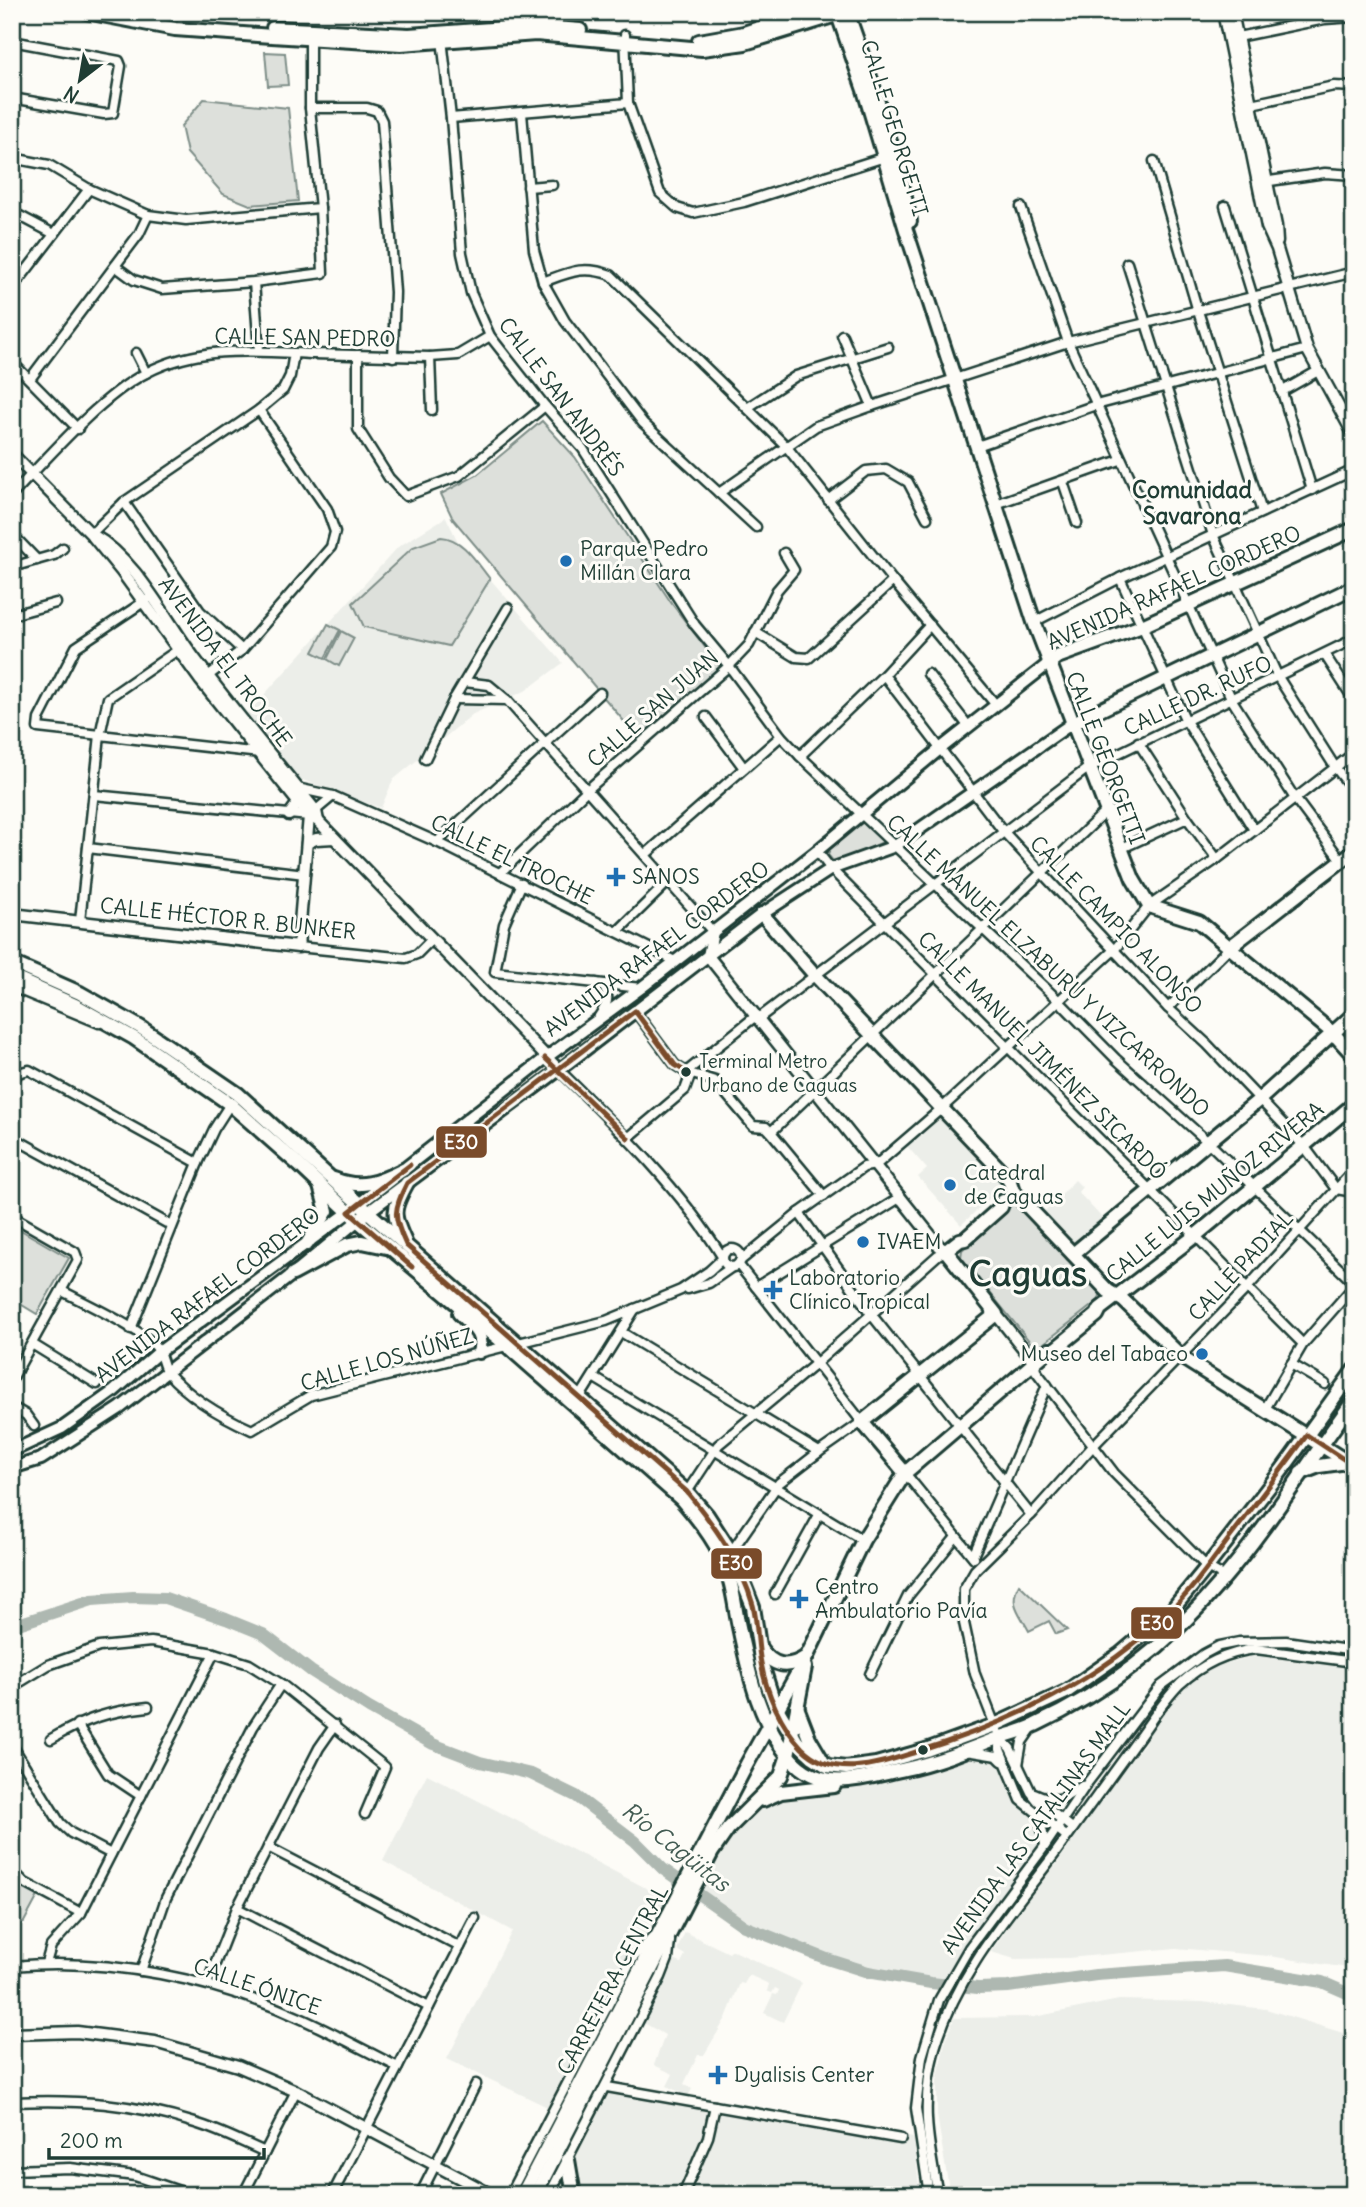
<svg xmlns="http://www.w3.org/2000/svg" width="1366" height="2207" font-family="Delius,sans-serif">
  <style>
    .built { fill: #eceee9 }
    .green { fill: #dde0db; stroke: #7e8e88; stroke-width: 2 }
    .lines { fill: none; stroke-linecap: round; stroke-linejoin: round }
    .river { stroke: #aeb8b1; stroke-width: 12 }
    .minor-casing { stroke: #1f3d34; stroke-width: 13 }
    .tertiary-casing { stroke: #1f3d34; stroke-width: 15 }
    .secondary-casing { stroke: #1f3d34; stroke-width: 16 }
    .primary-casing { stroke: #1f3d34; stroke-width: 18 }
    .minor { stroke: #fdfcf7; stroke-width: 8 }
    .tertiary { stroke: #fdfcf7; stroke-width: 10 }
    .secondary { stroke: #fdfcf7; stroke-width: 10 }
    .primary { stroke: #fdfcf7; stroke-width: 12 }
    .bus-1-casing { stroke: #fdfcf7; stroke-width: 10 }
    .bus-1 { stroke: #7a4b2a; stroke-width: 5 }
    .poi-dot { fill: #1f6fb2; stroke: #fdfcf7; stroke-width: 2.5 }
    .bus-dot { fill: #1f3d34; stroke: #fdfcf7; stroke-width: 2.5 }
    .labels { text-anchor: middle; stroke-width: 6; stroke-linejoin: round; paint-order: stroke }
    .bus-label { font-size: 19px; fill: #1f3d34; stroke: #fdfcf7; text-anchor: start }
    .street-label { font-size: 21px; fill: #1f3d34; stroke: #fdfcf7 }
    .poi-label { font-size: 21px; fill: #1f3d34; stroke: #fdfcf7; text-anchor: start }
    .neighbourhood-label { font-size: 23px; font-weight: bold; fill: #1f3d34; stroke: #fdfcf7 }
    .water-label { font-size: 23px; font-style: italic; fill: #435c53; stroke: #fdfcf7 }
    .town-label { font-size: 35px; font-weight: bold; fill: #1f3d34; stroke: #fdfcf7 }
    .line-badge { stroke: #fdfcf7; stroke-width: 2.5 }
    .badge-label { font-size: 19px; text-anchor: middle; font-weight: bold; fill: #fff }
  </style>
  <rect width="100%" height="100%" fill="#fdfcf7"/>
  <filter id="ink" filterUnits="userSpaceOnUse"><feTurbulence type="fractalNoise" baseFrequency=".0143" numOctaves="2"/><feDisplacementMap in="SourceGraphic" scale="14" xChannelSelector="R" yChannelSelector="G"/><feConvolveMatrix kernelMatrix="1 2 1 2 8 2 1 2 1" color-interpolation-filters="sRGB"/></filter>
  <g filter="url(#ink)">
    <!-- built -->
    <g class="built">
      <path d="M446 517 458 542 563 663 525 691 473 714 393 780 381 808 294 777 244 717 398 547Z"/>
      <path d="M941 1115 1005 1184 961 1225 918 1177 927 1169 906 1145Z"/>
      <path d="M1075 1180 1082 1187 1078 1192 1104 1220 1073 1244 1043 1213Z"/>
      <path d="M1259 1655 1354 1667V1969L1269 1956 1176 1948 1068 1958 1015 1959 991 1952 1042 1877 1056 1865 1121 1772 1144 1744 1158 1718 1180 1691 1215 1666Z"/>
      <path d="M932 1755 996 1758 1017 1800 1039 1822V1844L943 1979 834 1965 697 1902 728 1839 762 1800 829 1786 866 1770Z"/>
      <path d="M427 1774 667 1899 663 1907 666 1909 560 2113 447 2059 512 1931 383 1861Z"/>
      <path d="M685 1932 729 1953 732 1950 802 1983 783 2022 764 2013 773 1994 777 1995 779 1990 775 1988 772 1993 767 1991 769 1984 749 1975 744 1984 740 1983 726 2018 704 2055H698L684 2084 692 2089 688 2096 667 2086 673 2074 654 2065 665 2035 644 2023 674 1960 681 1963 685 1955 677 1950Z"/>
      <path d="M1119 2000 1202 2002 1266 2009 1343 2033 1354 2106V2195H950L937 2115V2081L944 2046 954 2018 1034 2017Z"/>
      <path d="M593 2072 608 2086 649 2095 914 2138 920 2195H529Z"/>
    </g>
    <!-- green -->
    <g class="green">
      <path d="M265 52 285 53 288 85 268 86Z"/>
      <path d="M204 99 288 108 298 201 250 205 223 194 187 153 181 126Z"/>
      <path d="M542 421 575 457 672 604 720 667 639 739 453 519 441 494 477 475Z"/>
      <path d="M441 537C463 538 477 563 490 579L449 646 364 627 353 603 413 547Z"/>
      <path d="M328 624 340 630 325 658 313 652Z"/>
      <path d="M341 631 354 638 339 666 327 659Z"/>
      <path d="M861 822 867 823 883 839V842L839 862 833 861 828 855 830 848Z"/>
      <path d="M1012 1204 1019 1205 1101 1290 1099 1300 1039 1347H1034L961 1257 962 1250Z"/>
      <path d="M12 1225 69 1258 37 1314 12 1299Z"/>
      <path d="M1019 1584 1067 1630 1056 1634 1049 1621 1029 1631C1020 1613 1008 1604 1019 1584Z"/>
      <path d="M12 1879 38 1896 24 1922 12 1925Z"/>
    </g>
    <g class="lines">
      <!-- river -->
      <path class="river" d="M12 1626 92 1600 133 1597 165 1598 226 1619 263 1634 311 1671 369 1708 433 1744 480 1762 531 1774 576 1796 635 1841 663 1869 744 1926 827 1959 868 1972 931 1983 978 1988 1008 1987 1096 1975 1224 1966 1322 1982 1354 1996"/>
      <defs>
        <g id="minor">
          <path d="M625 35 628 103 660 193 677 208 693 213 744 202 888 156"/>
          <path d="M1233 38 1325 19 1354 17"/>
          <path d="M442 39 451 118 462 253 471 293 490 336 545 406 583 449 695 625 729 666 781 736 800 756 1058 1000 1116 1059 1208 1142 1354 1283"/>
          <path d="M12 41 119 61 121 66 113 113 104 114 12 98"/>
          <path d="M1247 105 1334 86 1354 87"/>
          <path d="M310 108H367L377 111 382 121 395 292 393 357"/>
          <path d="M522 113 534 250 543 282 565 321 643 423 756 527"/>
          <path d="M451 118 628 103"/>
          <path d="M12 158 49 165 89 189 148 215 186 220 320 208"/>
          <path d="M1154 161 1197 308 1262 512"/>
          <path d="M1263 182 1325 173 1354 175"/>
          <path d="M528 187 552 185"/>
          <path d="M1225 206 1312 490"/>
          <path d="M1021 207 1068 342 1232 700 1294 797 1341 860"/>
          <path d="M12 215 20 216 54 234"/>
          <path d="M1127 263 1213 535 1278 677 1335 767 1354 791"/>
          <path d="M115 266 134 280 162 289 254 282 323 273 320 208 310 108V37"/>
          <path d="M12 276 19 280 89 189"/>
          <path d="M254 282 259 350"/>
          <path d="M543 282C570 272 583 265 611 275L786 446 893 581 996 705"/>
          <path d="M842 335 872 406"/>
          <path d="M136 353 146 373"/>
          <path d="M358 355V429L389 478 406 496 459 476 545 406"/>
          <path d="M430 357 432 410"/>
          <path d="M12 362 78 429"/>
          <path d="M30 379 139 234 148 215"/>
          <path d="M1281 392 1318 371"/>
          <path d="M747 408 796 376 888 347"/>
          <path d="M977 446 1096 405 1307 349"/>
          <path d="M1063 482 1077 523"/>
          <path d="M719 493 816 426 872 406 1068 342 1354 272"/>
          <path d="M12 495C48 457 101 396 146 373 199 345 256 351 313 354 352 355 391 356 430 357L458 355 490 336"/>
          <path d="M828 500 866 471 886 469 908 482 927 518"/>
          <path d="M124 502 200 611 242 650"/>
          <path d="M996 504 1120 460"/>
          <path d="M12 534 37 560"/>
          <path d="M91 534 124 502 259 410 283 390 290 376 294 353"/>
          <path d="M12 567 54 555 63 548"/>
          <path d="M1120 578 1186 721 1254 830"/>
          <path d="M148 599 76 647 39 719 38 728 260 753"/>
          <path d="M12 615 56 603"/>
          <path d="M1034 622 1120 578 1354 470"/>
          <path d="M755 632 796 657 809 658 893 581"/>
          <path d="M1325 655 1354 700"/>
          <path d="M928 674 969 727"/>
          <path d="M884 675 1003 831 1168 1008 1207 1044 1304 1146 1336 1189 1354 1192"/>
          <path d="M204 679 242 650 331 547 335 532 327 509 259 410"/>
          <path d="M465 682 489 685 507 700"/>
          <path d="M454 699 507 700 713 932"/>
          <path d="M706 717 744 768"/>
          <path d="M1138 742 1187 818 1217 859"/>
          <path d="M800 756 884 675 930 625"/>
          <path d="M425 759 454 699 508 608"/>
          <path d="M297 788 333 796 437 842 673 960"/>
          <path d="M94 795 309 816 333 796"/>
          <path d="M437 842 600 693"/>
          <path d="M88 848 305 874"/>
          <path d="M1120 849 1187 818"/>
          <path d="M817 851 831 869 1303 1344"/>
          <path d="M645 855 781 736"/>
          <path d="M501 872 586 791 729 666 749 645 777 590 794 570 784 553"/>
          <path d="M522 883 504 924 495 972 641 988"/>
          <path d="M80 921 100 735 108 698 182 647"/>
          <path d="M618 931 668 882"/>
          <path d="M298 947 406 958 417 954 432 939"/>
          <path d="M596 983 603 986C612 999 605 1007 598 1018"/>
          <path d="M12 987 99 1023"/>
          <path d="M1168 1008 1230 947"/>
          <path d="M635 1011 675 1065 686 1072 757 1015"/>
          <path d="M759 1018 1088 768 1354 639"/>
          <path d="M12 1082 18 1073 29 1070 198 1163"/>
          <path d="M771 1132 1106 811"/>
          <path d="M12 1137 172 1226"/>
          <path d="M628 1138 685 1090 689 1079 686 1072 715 1081 753 1126 766 1127 771 1132 824 1196"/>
          <path d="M799 1213 871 1314 1031 1515"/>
          <path d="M12 1216 75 1252 78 1260 12 1379"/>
          <circle cx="732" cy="1258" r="9"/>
          <path d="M740 1261 799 1213 864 1167 876 1165 941 1109 1115 949 1149 906 1217 859 1354 753"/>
          <path d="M756 1287 901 1197"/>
          <path d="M688 1289 709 1283 732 1267"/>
          <path d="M62 1291C85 1303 141 1329 156 1347 162 1354 162 1365 167 1372 189 1397 223 1417 252 1430L311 1395 606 1321 681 1290 709 1271 723 1258C679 1187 618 1128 559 1070"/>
          <path d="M131 1329 198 1163 214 1129 230 1104"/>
          <path d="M621 1332 819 1452"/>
          <path d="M32 1344 97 1384"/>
          <path d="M1035 1363 1036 1371 1114 1473 1207 1567 1225 1577"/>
          <path d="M1291 1364 1325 1384"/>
          <path d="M593 1377 863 1540"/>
          <path d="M580 1397 635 1309"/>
          <path d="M12 1407 26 1415 34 1426"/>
          <path d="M1265 1409 1303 1344 1354 1286"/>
          <path d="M905 1473 974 1558"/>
          <path d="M687 1492 718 1445 813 1366 938 1255 946 1251"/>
          <path d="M731 1552 779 1483 819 1452 862 1422 738 1264"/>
          <path d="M973 1556 1047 1385"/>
          <path d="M775 1594 819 1515"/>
          <path d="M870 1674 908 1596 956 1537"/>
          <path d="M12 1687 48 1665 99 1647 151 1642 214 1653 249 1664 281 1684 385 1767 365 1814"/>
          <path d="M77 1724 108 1774 141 1796"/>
          <path d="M1000 1738 999 1747 1021 1800 1066 1836"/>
          <path d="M51 1739C85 1719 109 1711 148 1707"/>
          <path d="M12 1745 60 1823 71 1833 111 1854"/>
          <path d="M966 1751 997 1756 1002 1761"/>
          <path d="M1018 1765 1022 1742 1031 1729"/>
          <path d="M1034 1793C1058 1804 1062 1800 1082 1786"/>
          <path d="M1040 1817 1045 1845"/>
          <path d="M1072 1828 1038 1801 1031 1792 1010 1748 1000 1738 975 1674 964 1623V1589L975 1570 1033 1513 1093 1446 1246 1289 1354 1170"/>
          <path d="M268 1847 460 1947"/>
          <path d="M12 1870 25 1883 81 1913"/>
          <path d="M237 1908 429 2007"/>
          <path d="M46 1963 51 1946 81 1913 214 1653"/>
          <path d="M12 1966C108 1957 215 1979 302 2019 335 2034 366 2051 398 2067"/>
          <path d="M141 1971 166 1898 253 1727 281 1684"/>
          <path d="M207 1984 237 1908 319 1748 335 1725"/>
          <path d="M607 2087 901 2139"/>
          <path d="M12 2102C77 2099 132 2103 195 2123 219 2130 242 2142 265 2152"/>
          <path d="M12 2170 70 2168 135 2176 191 2195"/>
          <path d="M243 2195 296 2091"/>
          <path d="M332 2195 475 1918"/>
          <path d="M420 2195 476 2084"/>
          <path d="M509 2195 632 1959 653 1937"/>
          <path d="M549 2195 661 1977 668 1959 670 1941"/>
          <path d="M683 2195 708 2137 715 2106"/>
          <path d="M929 2195 916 2108 922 2057 939 2000 969 1948 1045 1846 1088 1782 1161 1686 1204 1654 1219 1646 1239 1642 1286 1641 1354 1651"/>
          <path d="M938 2195C928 2141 920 2102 935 2048 957 1973 1008 1916 1054 1855 1081 1818 1108 1780 1135 1743 1150 1723 1162 1702 1180 1684 1201 1665 1228 1652 1256 1649L1354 1662"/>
        </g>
        <g id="tertiary">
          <path d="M1223 12 1267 227 1277 249 1307 349 1354 435"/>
          <path d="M1232 12 1276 226 1277 242"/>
          <path d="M12 454 91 534 122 572 201 681 309 816 318 821 559 1070"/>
          <path d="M93 535C136 559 165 619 195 659 234 711 275 760 316 811L318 821"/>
          <path d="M289 815 298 803"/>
          <path d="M307 843 316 839 334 838"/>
          <path d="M12 914 298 947 309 816"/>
          <path d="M713 932 708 956 939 1246 946 1251"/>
          <path d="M996 1314 1035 1363"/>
          <path d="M12 2034 77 2032 155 2042 238 2066 296 2091 492 2195"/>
        </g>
        <g id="secondary">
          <path d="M12 1451 62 1428 114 1391 159 1352 349 1212 547 1057 641 988 817 851 940 749 1048 664"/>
          <path d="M12 1468 41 1459 120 1408 293 1274 368 1212 559 1070 762 914 831 869 895 846 1071 724"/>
        </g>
        <g id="primary">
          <path d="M86 12 175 29 272 36 401 44 536 34 702 49 745 43 846 12"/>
          <path d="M837 12 864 90 906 230 1034 622 1133 879 1149 906 1199 922 1334 1034 1354 1056"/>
          <path d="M847 12 871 80 899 170 910 221"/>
          <path d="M273 28 409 35 533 26 580 30"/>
          <path d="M699 41 744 33 806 12"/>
          <path d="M1048 664 1057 657 1142 626 1354 529"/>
          <path d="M1071 724 1354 587"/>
          <path d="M762 914 814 974 1009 1179 1013 1191 1108 1291 1123 1300 1184 1359 1354 1466"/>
          <path d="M1230 947 1354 851"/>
          <path d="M12 963 80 993 140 1027 238 1094 368 1212 687 1492 707 1515 731 1552 753 1607 762 1665 774 1703 797 1742 813 1757 827 1766 846 1768 876 1764 926 1750 995 1725 1066 1692 1119 1655 1171 1611 1207 1567 1282 1470 1354 1370"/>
          <path d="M12 977 75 1005 134 1038 230 1104 299 1165 357 1220 506 1345 681 1499C697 1518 713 1537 723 1560 732 1580 734 1601 738 1622 748 1670 759 1727 795 1763 826 1793 867 1777 905 1769 934 1763 962 1752 990 1741 1005 1735 1021 1732 1035 1725 1106 1692 1169 1644 1219 1584 1268 1527 1309 1461 1354 1400"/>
          <path d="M334 1179C361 1190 379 1182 403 1170"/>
          <path d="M405 1242C392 1214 392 1210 407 1183"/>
          <path d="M307 1244 327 1211 320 1186"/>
          <path d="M1073 1254 1260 1099 1354 1014"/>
          <path d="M293 1274 347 1245 362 1242 386 1247"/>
          <path d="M459 1313C471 1326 485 1333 479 1352"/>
          <path d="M905 1473 862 1422 996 1314 946 1251 960 1240 965 1239 1001 1207 1003 1201"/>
          <path d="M1301 1473 1319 1466 1347 1462"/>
          <path d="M760 1648C773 1667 788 1669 806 1657"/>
          <path d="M797 1707 809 1738 822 1760"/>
          <path d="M763 1800 781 1792 834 1786"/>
          <path d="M568 2160 574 2195"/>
          <path d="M522 2195 747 1764 807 1656 863 1540 905 1473 1049 1350H1054L1097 1315 1100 1309 1195 1236 1354 1104"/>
          <path d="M535 2195 712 1852 728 1829 781 1776 788 1755 805 1667"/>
        </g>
      </defs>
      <!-- minor casing -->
      <use href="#minor" class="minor-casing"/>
      <!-- tertiary casing -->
      <use href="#tertiary" class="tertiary-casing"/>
      <!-- secondary casing -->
      <use href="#secondary" class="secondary-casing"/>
      <!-- primary casing -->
      <use href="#primary" class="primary-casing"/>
      <!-- minor -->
      <use href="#minor" class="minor"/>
      <!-- tertiary -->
      <use href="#tertiary" class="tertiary"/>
      <!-- secondary -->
      <use href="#secondary" class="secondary"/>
      <!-- primary -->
      <use href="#primary" class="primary"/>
      <defs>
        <g id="bus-1">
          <path d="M545 1058 628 1138"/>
          <path d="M686 1072 675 1065 635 1011 407 1183C393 1210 393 1217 406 1245L687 1492C715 1526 741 1563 753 1605 758 1624 757 1644 761 1663 766 1692 781 1726 802 1748 834 1780 878 1764 916 1752 1010 1723 1101 1681 1171 1610 1194 1588 1212 1561 1231 1536 1256 1503 1282 1469 1307 1435L1354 1466"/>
          <path d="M410 1165 349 1212 412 1267"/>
        </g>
      </defs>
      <!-- bus-1 casing -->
      <use href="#bus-1" class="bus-1-casing"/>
      <!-- bus-1 -->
      <use href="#bus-1" class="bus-1"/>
    </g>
  </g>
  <!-- markers -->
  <g class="poi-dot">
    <circle cx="566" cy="561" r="7"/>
    <path d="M612.5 866.5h7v7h7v7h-7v7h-7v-7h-7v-7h7z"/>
    <circle cx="950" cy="1185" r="7"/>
    <circle cx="863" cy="1242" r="7"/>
    <path d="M769.5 1279.5h7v7h7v7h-7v7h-7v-7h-7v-7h7z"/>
    <circle cx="1202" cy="1354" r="7"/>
    <path d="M795.5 1588.5h7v7h7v7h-7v7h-7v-7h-7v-7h7z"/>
    <path d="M714.5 2064.5h7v7h7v7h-7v7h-7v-7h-7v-7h7z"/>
  </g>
  <g class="bus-dot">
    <circle cx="686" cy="1072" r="6"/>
    <circle cx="923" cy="1750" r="6"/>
  </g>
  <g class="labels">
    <!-- bus labels -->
    <g class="bus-label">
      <text x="699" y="1068">Terminal Metro<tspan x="699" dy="24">Urbano de Caguas</tspan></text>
    </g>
    <!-- street labels -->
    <g class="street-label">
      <text transform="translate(894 128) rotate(73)" y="7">CALLE GEORGETTI</text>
      <text transform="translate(305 338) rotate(1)" y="7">CALLE SAN PEDRO</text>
      <text transform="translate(561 397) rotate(53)" y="7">CALLE SAN ANDRÉS</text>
      <text transform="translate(1174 588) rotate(-24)" y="7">AVENIDA RAFAEL CORDERO</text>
      <text transform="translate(225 662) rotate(53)" y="7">AVENIDA EL TROCHE</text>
      <text transform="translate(1198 696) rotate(-25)" y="7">CALLE DR. RUFO</text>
      <text transform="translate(653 709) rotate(-41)" y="7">CALLE SAN JUAN</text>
      <text transform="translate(1105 758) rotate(69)" y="7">CALLE GEORGETTI</text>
      <text transform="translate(512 860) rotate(26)" y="7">CALLE EL TROCHE</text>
      <text transform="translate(228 919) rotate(6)" y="7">CALLE HÉCTOR R. BUNKER</text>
      <text transform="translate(1116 925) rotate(46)" y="7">CALLE CAMPIO ALONSO</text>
      <text transform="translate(657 949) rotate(-37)" y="7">AVENIDA RAFAEL CORDERO</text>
      <text transform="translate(1048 966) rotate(43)" y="7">CALLE MANUEL ELZABURU Y VIZCARRONDO</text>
      <text transform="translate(1042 1056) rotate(45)" y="7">CALLE MANUEL JIMÉNEZ SICARDÓ</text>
      <text transform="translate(1215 1192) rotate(-39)" y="7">CALLE LUIS MUÑOZ RIVERA</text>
      <text transform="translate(1241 1266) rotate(-47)" y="7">CALLE PADIAL</text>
      <text transform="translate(208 1295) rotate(-37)" y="7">AVENIDA RAFAEL CORDERO</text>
      <text transform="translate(387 1360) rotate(-16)" y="7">CALLE LOS NÚÑEZ</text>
      <text transform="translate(1036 1828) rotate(-54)" y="7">AVENIDA LAS CATALINAS MALL</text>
      <text transform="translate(613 1980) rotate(-62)" y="7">CARRETERA CENTRAL</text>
      <text transform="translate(257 1987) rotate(19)" y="7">CALLE ÓNICE</text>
    </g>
    <!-- poi labels -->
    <g class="poi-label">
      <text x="580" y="556">Parque Pedro<tspan x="580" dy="24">Millán Clara</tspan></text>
      <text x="632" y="884">SANOS</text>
      <text x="964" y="1180">Catedral<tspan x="964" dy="24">de Caguas</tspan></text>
      <text x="877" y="1249">IVAEM</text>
      <text x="789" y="1285">Laboratorio<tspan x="789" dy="24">Clínico Tropical</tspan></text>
      <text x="1188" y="1361" text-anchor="end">Museo del Tabaco</text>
      <text x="815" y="1594">Centro<tspan x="815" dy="24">Ambulatorio Pavía</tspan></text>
      <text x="734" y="2082">Dyalisis Center</text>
    </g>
    <!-- neighbourhood labels -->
    <g class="neighbourhood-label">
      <text x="1192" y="498">Comunidad<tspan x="1192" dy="26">Savarona</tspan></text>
    </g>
    <!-- water labels -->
    <g class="water-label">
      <text transform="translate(676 1847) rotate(38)" y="8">Río Cagüitas</text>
    </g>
    <!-- town labels -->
    <g class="town-label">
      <text x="1028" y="1286">Caguas</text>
    </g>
  </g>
  <g class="line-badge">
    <rect x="435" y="1125" width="53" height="34" rx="7" fill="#7a4b2a"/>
    <rect x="710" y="1547" width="53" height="33" rx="7" fill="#7a4b2a"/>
    <rect x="1130" y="1606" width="53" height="34" rx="7" fill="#7a4b2a"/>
  </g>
  <g class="badge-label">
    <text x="461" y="1149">E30</text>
    <text x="736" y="1570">E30</text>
    <text x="1157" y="1630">E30</text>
  </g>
  <!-- margin -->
  <rect width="1366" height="2207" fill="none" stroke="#fdfcf7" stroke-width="42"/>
  <rect x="21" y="21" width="1324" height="2165" fill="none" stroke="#1f3d34" stroke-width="2.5" filter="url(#ink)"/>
  <!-- north arrow -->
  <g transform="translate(80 80) rotate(211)" stroke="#fdfcf7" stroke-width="5" paint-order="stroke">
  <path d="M0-5L12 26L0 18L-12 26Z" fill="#1f3d34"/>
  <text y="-10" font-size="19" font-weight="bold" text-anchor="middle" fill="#1f3d34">N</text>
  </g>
  <!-- scale -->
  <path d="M49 2148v10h215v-10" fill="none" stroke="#1f3d34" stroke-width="3.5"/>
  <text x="60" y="2148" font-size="21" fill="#1f3d34" stroke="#fdfcf7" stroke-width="5" paint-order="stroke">200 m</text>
</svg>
